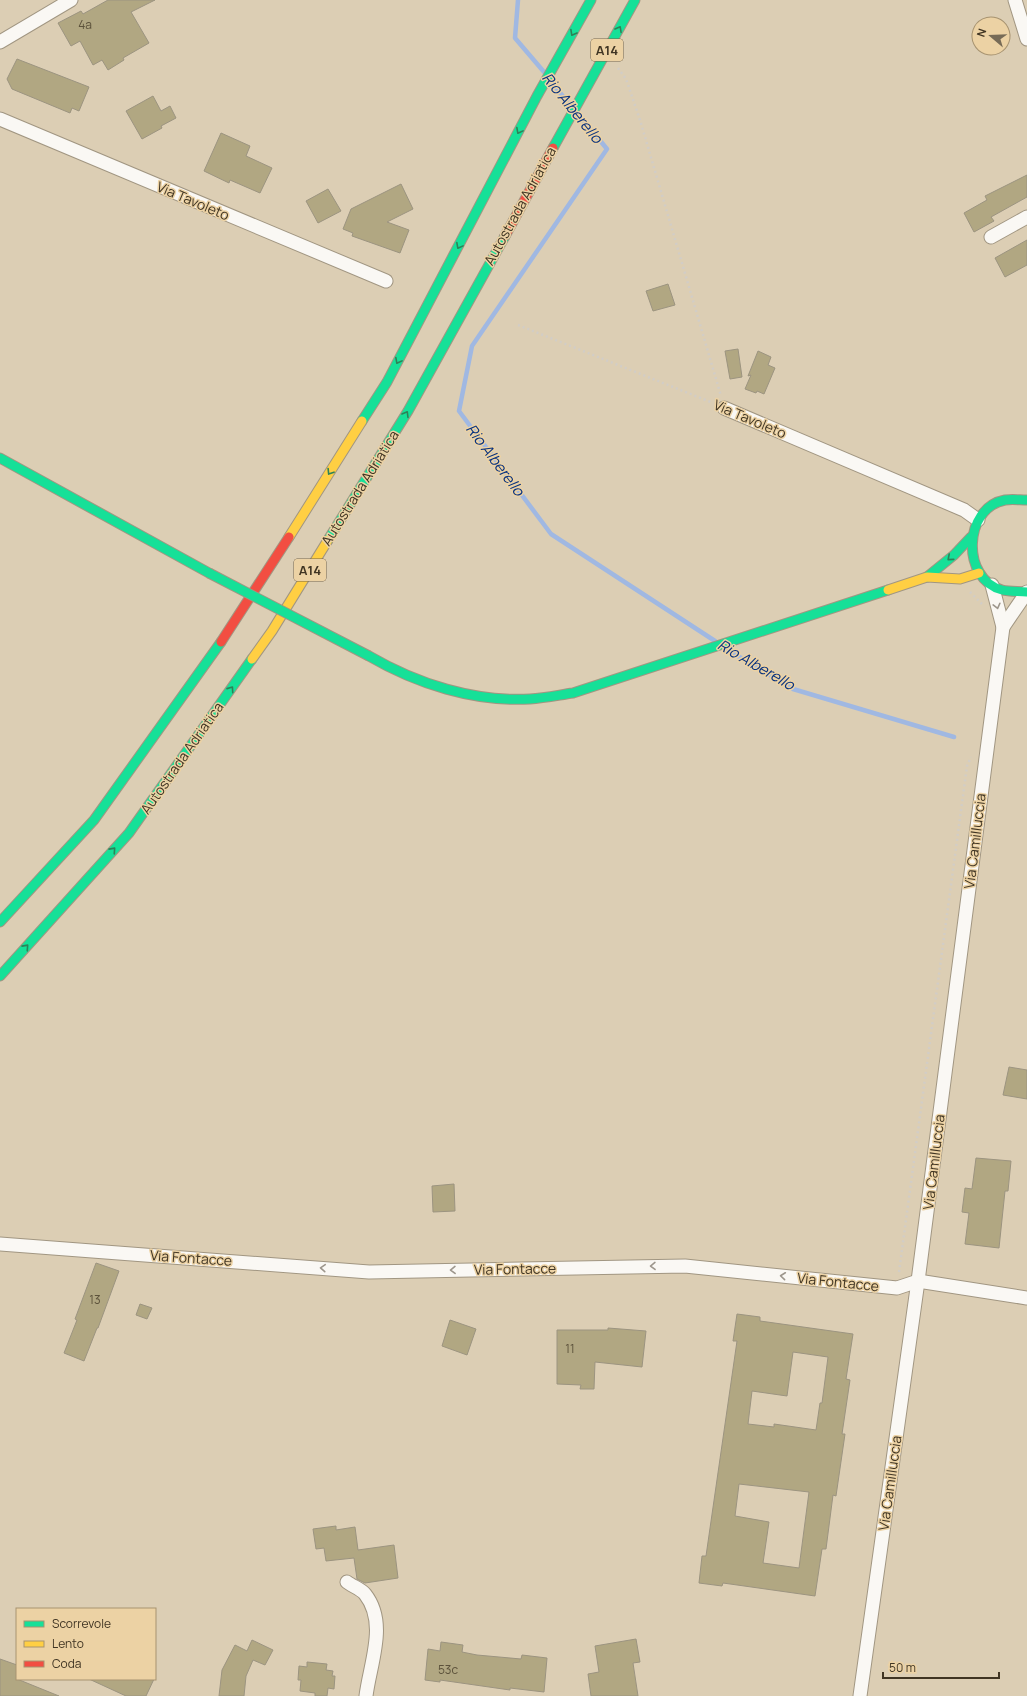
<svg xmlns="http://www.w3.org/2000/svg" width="1027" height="1696" font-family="Manrope,sans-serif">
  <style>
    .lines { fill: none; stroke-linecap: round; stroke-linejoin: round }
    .stream { stroke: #a0b8e2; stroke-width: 4.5 }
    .building { fill: #b1a782; stroke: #9c9480; fill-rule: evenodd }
    .street-casing { stroke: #a19682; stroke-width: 15 }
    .fast-casing { stroke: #a19682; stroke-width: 11 }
    .slow-casing { stroke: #a19682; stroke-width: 11 }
    .jam-casing { stroke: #a19682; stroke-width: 11 }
    .path { stroke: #d2cdc6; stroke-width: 2.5; stroke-dasharray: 2 3; stroke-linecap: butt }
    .street { stroke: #faf8f4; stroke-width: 13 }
    .fast { stroke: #16e098; stroke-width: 9 }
    .slow { stroke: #ffcf43; stroke-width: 9 }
    .jam { stroke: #f24e42; stroke-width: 9 }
    .fast-bridge-casing { stroke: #a19682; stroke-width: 11; stroke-linecap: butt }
    .fast-bridge { stroke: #16e098; stroke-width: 9 }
    .oneway { stroke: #2d8258 }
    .oneway2 { stroke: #9d968c }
    .labels { text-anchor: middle; stroke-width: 3; stroke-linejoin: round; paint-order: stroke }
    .number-label { font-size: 12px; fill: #5c523b }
    .shield { fill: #ecd2a4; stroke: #74644a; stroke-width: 1 }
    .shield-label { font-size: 13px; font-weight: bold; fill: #403523 }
    .street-label { font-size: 14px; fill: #403523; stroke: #ecd2a4 }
    .water-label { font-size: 15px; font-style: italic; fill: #08327f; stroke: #ecd2a4 }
  </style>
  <rect width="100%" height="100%" fill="#dcceb4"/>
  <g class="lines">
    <!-- stream -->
    <g class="stream">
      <path d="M518 0 515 38 544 72"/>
      <path d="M552 83 570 105"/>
      <path d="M579 115 607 149 472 346 459 411 551 534 715 641"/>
      <path d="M726 649 793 689 954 737"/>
    </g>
  </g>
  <!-- building -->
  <g class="building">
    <path d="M108 0H155L131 12 149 43 123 58 124 60 108 70 102 60 93 65 80 41 71 46 58 23 81 11 83 14Z"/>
    <path d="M17 59 89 87 79 111 72 108 70 113 12 89 7 79Z"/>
    <path d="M153 96 161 111 170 106 176 118 161 126 162 128 142 139 126 111Z"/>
    <path d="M221 133 250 146 246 156 272 168 260 193 230 180 229 183 204 171Z"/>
    <path d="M1027 175V197L991 217 994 221 974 232 964 213 987 200 985 196Z"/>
    <path d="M401 184 413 209 387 222 409 230 400 253 352 236 353 233 343 229 351 209Z"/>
    <path d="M328 189 341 211 318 223 306 201Z"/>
    <path d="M1027 240V265L1005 277 995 258Z"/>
    <path d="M668 284 675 305 653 311 646 291Z"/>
    <path d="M738 349 742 377 730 379 725 351Z"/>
    <path d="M758 351 771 357 768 365 775 368 764 394 757 391 756 393 745 389 751 375 748 376Z"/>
    <path d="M1009 1067 1027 1070V1099L1003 1095Z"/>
    <path d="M976 1158 1011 1161 1008 1191H1005L999 1248 965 1244 969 1213 962 1212 965 1188 972 1189Z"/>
    <path d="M454 1184 455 1211 433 1212 432 1186Z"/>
    <path d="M96 1263 119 1271 98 1328H97L84 1361 64 1353 77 1320 75 1319Z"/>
    <path d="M140 1304 152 1308 147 1319 136 1315Z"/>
    <path d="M737 1314 760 1317V1321L853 1334 846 1379 850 1380 842 1434H845L836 1496 833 1495 826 1549H822L815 1596 723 1583 722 1586 699 1583 702 1556H706L737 1341H733ZM793 1352 828 1357 822 1403H820L816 1430 774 1424V1427L748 1424 752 1391 787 1396ZM739 1484 809 1492 799 1568 763 1563 769 1522 735 1516Z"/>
    <path d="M450 1320 476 1329 467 1355 442 1346Z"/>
    <path d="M608 1328 646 1331 642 1367 595 1362 594 1389H580L581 1385 557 1384V1330H608Z"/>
    <path d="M336 1526V1530L355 1527 358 1550 394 1545 398 1578 365 1583 357 1579 354 1558 326 1561 324 1548 316 1549 313 1529Z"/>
    <path d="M636 1639 640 1662 633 1663 638 1696H591L588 1674 599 1672 595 1646Z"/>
    <path d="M252 1640 273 1650 265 1665 253 1660 246 1676 244 1696H219L222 1670 235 1645 247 1651Z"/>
    <path d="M441 1642 463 1645 462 1652 477 1655 521 1659 522 1655 547 1658 544 1692 510 1688V1690L440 1680V1682L425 1680 428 1649 440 1651Z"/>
    <path d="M0 1659 17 1665V1679L59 1696H0Z"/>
    <path d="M307 1662 327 1664 326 1670 333 1671 332 1676H335L334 1689 328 1688 327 1696H315V1693L300 1691 301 1680H298L299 1666 307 1667Z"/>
    <path d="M89 1679H154L146 1696H126Z"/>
  </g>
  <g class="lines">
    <defs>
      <g id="street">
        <path d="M1015 0 1027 39"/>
        <path d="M0 42 71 0"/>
        <path d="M0 119 386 281"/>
        <path d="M991 237 1027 217"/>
        <path d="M724 408 964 510 978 520"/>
        <path d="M1003 627 1027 592"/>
        <path d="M0 1244 369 1272 685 1266 897 1288 918 1281 1027 1298"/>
        <path d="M347 1582C352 1586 361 1589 365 1594 388 1623 370 1663 366 1696"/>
        <path d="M860 1696 918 1281 1003 627 992 585"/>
      </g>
      <g id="fast">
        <path d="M553 148 635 0"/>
        <path d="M362 421 387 382 537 96 591 0"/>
        <path d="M0 458 209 573"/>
        <path d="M1027 500C1020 500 1012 499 1005 500 963 508 961 579 1002 590 1010 592 1019 591 1027 592"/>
        <path d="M328 540 408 411 505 236"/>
        <path d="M927 577 954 555 971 537"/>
        <path d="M369 656C417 684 474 702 530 699 545 698 559 695 573 693L888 590"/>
        <path d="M0 922 94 820 221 642"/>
        <path d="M0 976 129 833 252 659"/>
      </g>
      <g id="slow">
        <path d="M289 537 362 421"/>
        <path d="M888 590 927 577 960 579 979 573"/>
        <path d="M252 659 272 631 328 540"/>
      </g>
      <g id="jam">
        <path d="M505 236 553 148"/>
        <path d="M221 642 289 537"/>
      </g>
    </defs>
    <!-- street casing -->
    <use href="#street" class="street-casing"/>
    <!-- fast casing -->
    <use href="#fast" class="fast-casing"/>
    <!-- slow casing -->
    <use href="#slow" class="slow-casing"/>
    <!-- jam casing -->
    <use href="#jam" class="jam-casing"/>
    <!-- path -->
    <g class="path">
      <path d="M618 68 626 79 640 120 721 396"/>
      <path d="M518 325 713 403"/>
      <path d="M970 592 982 604"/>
      <path d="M899 1272 967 766 971 757"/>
    </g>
    <!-- street -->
    <use href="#street" class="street"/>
    <!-- fast -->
    <use href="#fast" class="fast"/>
    <!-- slow -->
    <use href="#slow" class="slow"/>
    <!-- jam -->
    <use href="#jam" class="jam"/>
    <defs>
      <path id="fast-bridge" d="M209 573 369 656"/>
    </defs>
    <!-- fast-bridge casing -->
    <use href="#fast-bridge" class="fast-bridge-casing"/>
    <!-- fast-bridge -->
    <use href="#fast-bridge" class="fast-bridge"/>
  </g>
  <!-- one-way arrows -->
  <defs><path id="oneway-chevron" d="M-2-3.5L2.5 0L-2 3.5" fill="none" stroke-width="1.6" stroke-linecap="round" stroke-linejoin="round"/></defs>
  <g class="oneway">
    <use href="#oneway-chevron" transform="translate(619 29) rotate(-61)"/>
    <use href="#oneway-chevron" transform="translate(573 33) rotate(119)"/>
    <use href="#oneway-chevron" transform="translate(519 131) rotate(118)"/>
    <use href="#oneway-chevron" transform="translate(459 246) rotate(118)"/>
    <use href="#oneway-chevron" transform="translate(398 361) rotate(118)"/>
    <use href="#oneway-chevron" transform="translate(406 414) rotate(-59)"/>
    <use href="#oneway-chevron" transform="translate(330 472) rotate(122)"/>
    <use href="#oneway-chevron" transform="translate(950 558) rotate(139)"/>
    <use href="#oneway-chevron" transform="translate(231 689) rotate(-55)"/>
    <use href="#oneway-chevron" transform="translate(113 850) rotate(-48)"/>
    <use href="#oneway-chevron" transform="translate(26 947) rotate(-48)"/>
  </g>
  <g class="oneway2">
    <use href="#oneway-chevron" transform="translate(997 606) rotate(76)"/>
    <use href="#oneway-chevron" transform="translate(653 1266) rotate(179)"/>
    <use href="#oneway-chevron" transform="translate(323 1268) rotate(-176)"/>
    <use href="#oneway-chevron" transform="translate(453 1270) rotate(179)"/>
    <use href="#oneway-chevron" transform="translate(783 1276) rotate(-174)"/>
  </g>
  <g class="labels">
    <!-- number labels -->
    <g class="number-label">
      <text x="85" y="29">4a</text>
      <text x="95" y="1304">13</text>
      <text x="570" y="1353">11</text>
      <text x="448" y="1674">53c</text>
    </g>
    <!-- shield labels -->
    <g class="shield">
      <rect x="591" y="39" width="32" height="22" rx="3"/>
      <rect x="294" y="559" width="32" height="22" rx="3"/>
    </g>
    <g class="shield-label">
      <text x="607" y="55">A14</text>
      <text x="310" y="575">A14</text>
    </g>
    <!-- street labels -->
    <g class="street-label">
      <text transform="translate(193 201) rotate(23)" y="5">Via Tavoleto</text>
      <text transform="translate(520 206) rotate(-61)" y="5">Autostrada Adriatica</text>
      <text transform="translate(750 419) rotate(23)" y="5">Via Tavoleto</text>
      <text transform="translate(360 488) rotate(-58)" y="5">Autostrada Adriatica</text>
      <text transform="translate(182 758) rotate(-55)" y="5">Autostrada Adriatica</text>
      <text transform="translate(975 841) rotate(-83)" y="5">Via Camilluccia</text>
      <text transform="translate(934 1162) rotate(-83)" y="5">Via Camilluccia</text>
      <text transform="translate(191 1258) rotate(4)" y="5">Via Fontacce</text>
      <text transform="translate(515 1269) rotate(-1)" y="5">Via Fontacce</text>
      <text transform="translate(838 1282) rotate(6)" y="5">Via Fontacce</text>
      <text transform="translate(890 1483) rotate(-82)" y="5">Via Camilluccia</text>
    </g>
    <!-- water labels -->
    <g class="water-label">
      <text transform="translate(572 108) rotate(51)" y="5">Rio Alberello</text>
      <text transform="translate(495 460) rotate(53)" y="5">Rio Alberello</text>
      <text transform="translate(756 665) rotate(30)" y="5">Rio Alberello</text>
    </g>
  </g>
  <!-- legend -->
  <rect x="16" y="1608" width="140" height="72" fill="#ecd2a4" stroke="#a79370"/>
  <rect x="24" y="1621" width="20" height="6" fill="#16e098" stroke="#a79370"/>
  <text x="52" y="1628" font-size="12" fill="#403523">Scorrevole</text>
  <rect x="24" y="1641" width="20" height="6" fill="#ffcf43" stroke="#a79370"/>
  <text x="52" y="1648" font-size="12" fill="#403523">Lento</text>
  <rect x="24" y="1661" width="20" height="6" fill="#f24e42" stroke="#a79370"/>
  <text x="52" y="1668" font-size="12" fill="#403523">Coda</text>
  <!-- north arrow -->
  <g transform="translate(991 36) rotate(289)"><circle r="19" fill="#ecd2a4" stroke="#a79370"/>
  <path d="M0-3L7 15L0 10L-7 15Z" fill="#776b56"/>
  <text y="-6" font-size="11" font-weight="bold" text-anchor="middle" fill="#403523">N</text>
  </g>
  <!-- scale -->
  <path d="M883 1672v6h116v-6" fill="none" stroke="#403523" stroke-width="2"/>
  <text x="889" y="1672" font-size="12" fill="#403523" stroke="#ecd2a4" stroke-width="3" paint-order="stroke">50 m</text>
</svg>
